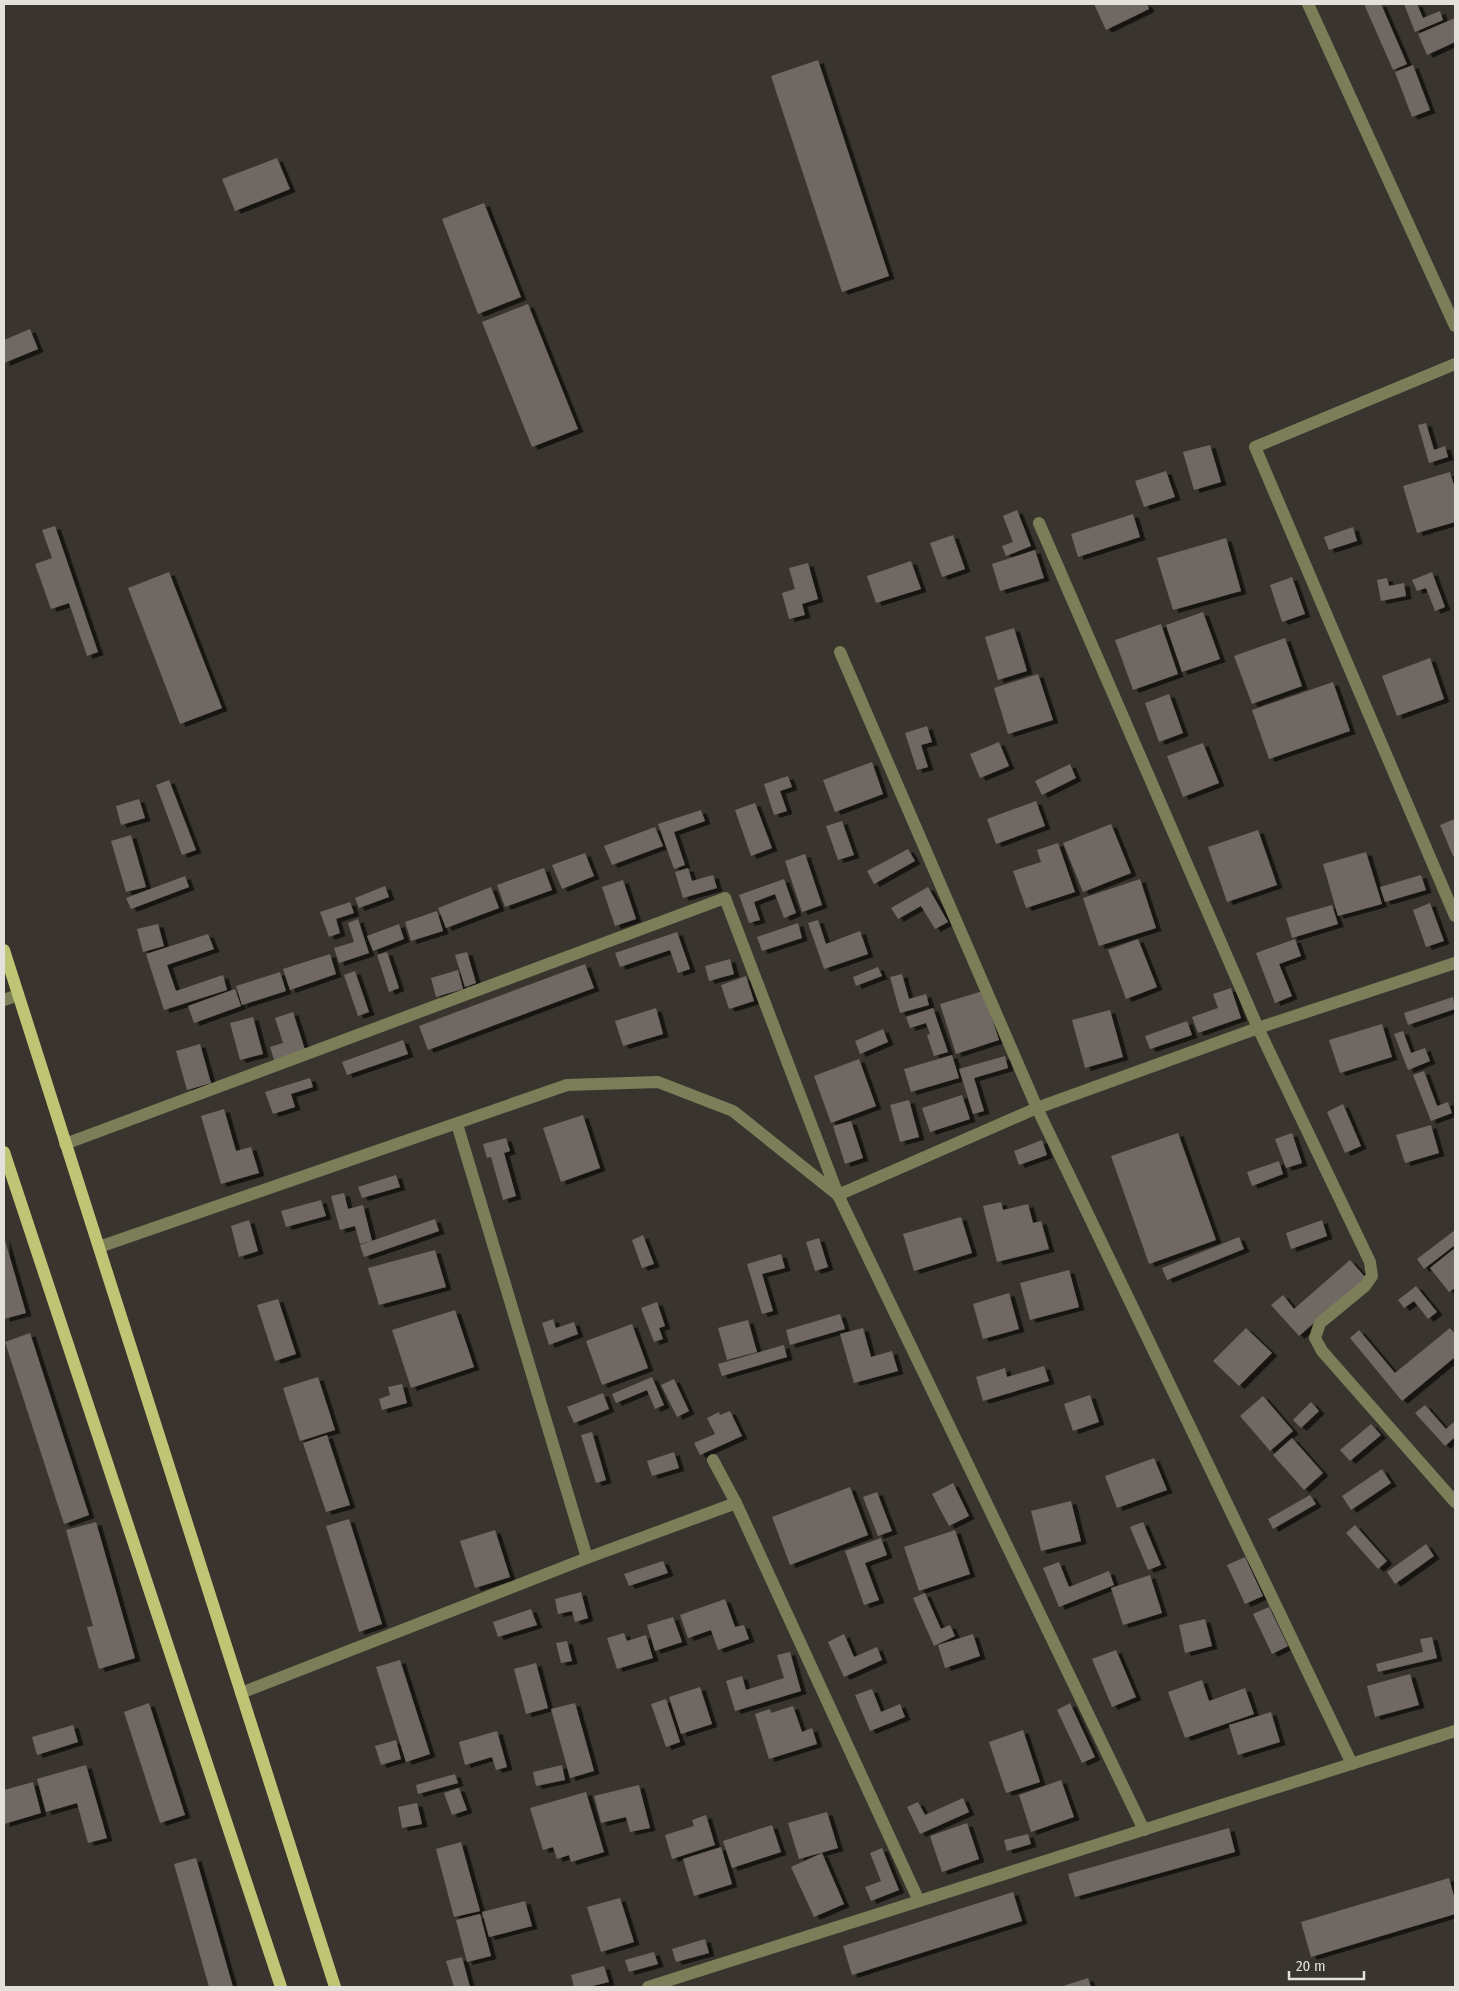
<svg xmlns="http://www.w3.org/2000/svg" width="1459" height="1991" font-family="'Fira Sans Condensed',sans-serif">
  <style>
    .building { fill: #706762; filter: url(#shadow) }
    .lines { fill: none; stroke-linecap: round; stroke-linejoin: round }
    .minor { stroke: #7b7e58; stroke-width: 12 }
    .major { stroke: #bfc574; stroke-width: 12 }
  </style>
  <defs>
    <filter id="shadow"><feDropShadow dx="5.5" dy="3" stdDeviation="0" flood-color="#0009"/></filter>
  </defs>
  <rect width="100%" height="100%" fill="#39352e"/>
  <!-- building -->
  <g class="building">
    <path d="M1094 4H1147L1149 9 1106 30Z"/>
    <path d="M1364 4H1381L1407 64 1393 70Z"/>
    <path d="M1404 4H1417L1423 18 1440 11 1443 20 1415 32Z"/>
    <path d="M1455 18V42L1427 55 1418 34Z"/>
    <path d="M818 60 889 276 842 292 771 76Z"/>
    <path d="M1413 65 1430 110 1412 117 1395 72Z"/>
    <path d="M277 158 290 189 235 211 222 179Z"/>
    <path d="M484 203 521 297 478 314 442 219Z"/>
    <path d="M528 304 578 429 532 447 482 322Z"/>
    <path d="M30 329 38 349 4 363V340Z"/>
    <path d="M1426 423 1434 450 1445 446 1448 457 1429 463 1418 425Z"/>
    <path d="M1210 445 1221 482 1194 490 1183 452Z"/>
    <path d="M1166 471 1175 497 1144 507 1135 481Z"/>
    <path d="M1450 472 1455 489V522L1417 533 1403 486Z"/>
    <path d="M1017 510 1031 546 1006 556 1002 546 1013 542 1003 516Z"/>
    <path d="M1133 514 1140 537 1078 557 1071 534Z"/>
    <path d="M55 526 98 652 87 656 69 603 51 609 35 564 52 558 42 530Z"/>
    <path d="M1353 527 1357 541 1329 550 1324 537Z"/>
    <path d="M953 535 965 569 942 577 930 543Z"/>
    <path d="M1226 538 1241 591 1173 610 1157 558Z"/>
    <path d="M1035 550 1044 578 1000 591 992 564Z"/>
    <path d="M911 561 921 589 876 603 867 576Z"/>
    <path d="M808 563 818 599 802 604 805 615 789 619 782 593 795 589 789 568Z"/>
    <path d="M169 572 222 708 180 724 128 588Z"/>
    <path d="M1432 572 1445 607 1435 611 1426 588 1417 591 1412 580Z"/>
    <path d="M1292 577 1305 614 1282 622 1270 585Z"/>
    <path d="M1387 578 1389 586 1404 583 1406 596 1381 601 1377 580Z"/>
    <path d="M1203 612 1220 659 1182 672 1166 625Z"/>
    <path d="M1161 624 1178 674 1133 690 1115 640Z"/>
    <path d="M1014 628 1027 671 998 680 985 637Z"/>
    <path d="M1285 638 1302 686 1252 704 1234 656Z"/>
    <path d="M1430 658 1444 699 1397 716 1382 676Z"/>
    <path d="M1038 674 1053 720 1008 734 994 688Z"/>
    <path d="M1333 682 1350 731 1269 759 1252 710Z"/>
    <path d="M1169 694 1183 733 1159 742 1145 703Z"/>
    <path d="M927 726 932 742 921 745 928 767 917 770 905 733Z"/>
    <path d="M999 742 1009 766 980 778 970 754Z"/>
    <path d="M1203 743 1219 783 1183 797 1167 756Z"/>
    <path d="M872 762 883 794 835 812 823 780Z"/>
    <path d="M1070 764 1076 778 1042 795 1035 781Z"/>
    <path d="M788 776 792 787 780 791 787 811 774 815 764 784Z"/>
    <path d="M169 780 196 850 182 855 156 785Z"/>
    <path d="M139 799 145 818 121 825 116 806Z"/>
    <path d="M1036 801 1045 826 996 844 987 819Z"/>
    <path d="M755 803 772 848 751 856 735 810Z"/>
    <path d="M701 810 705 821 674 832 685 865 674 869 658 824Z"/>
    <path d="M1455 819V856H1453L1440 825Z"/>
    <path d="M842 821 854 855 838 860 826 826Z"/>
    <path d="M1111 824 1131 873 1083 892 1063 843Z"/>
    <path d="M655 827 663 846 612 865 604 846Z"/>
    <path d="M1258 830 1277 885 1227 902 1208 847Z"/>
    <path d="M131 835 146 887 126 892 111 841Z"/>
    <path d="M1058 843 1075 892 1026 908 1013 871 1041 862 1037 850Z"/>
    <path d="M908 849 915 861 874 884 867 871Z"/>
    <path d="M1366 852 1382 904 1338 916 1323 864Z"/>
    <path d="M585 853 594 876 562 889 552 865Z"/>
    <path d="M805 854 822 905 802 912 785 861Z"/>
    <path d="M544 868 552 890 505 907 497 885Z"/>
    <path d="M688 868 692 881 713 875 717 888 683 898 675 872Z"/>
    <path d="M1421 875 1426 890 1385 902 1380 887Z"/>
    <path d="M185 876 189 887 131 909 126 898Z"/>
    <path d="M784 879 796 913 784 918 775 894 754 902 760 920 749 923 739 895Z"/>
    <path d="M1140 879 1156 928 1099 946 1083 898Z"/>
    <path d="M623 880 636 919 615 926 602 887Z"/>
    <path d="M385 886 389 897 359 908 355 898Z"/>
    <path d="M491 887 499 908 446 928 438 908Z"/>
    <path d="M928 887 948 922 935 929 921 906 898 919 891 908Z"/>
    <path d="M350 902 354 913 336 919 340 933 329 937 320 912Z"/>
    <path d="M1430 903 1444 941 1426 947 1413 910Z"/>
    <path d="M1332 905 1338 924 1292 938 1286 918Z"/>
    <path d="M437 911 443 931 411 941 405 922Z"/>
    <path d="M358 919 369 953 339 963 334 948 354 942 348 923Z"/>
    <path d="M818 920 826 944 860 931 868 954 824 969 808 923Z"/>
    <path d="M798 923 802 938 762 951 757 937Z"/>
    <path d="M158 924 164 946 143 952 137 929Z"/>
    <path d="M399 924 404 939 373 951 367 936Z"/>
    <path d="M677 932 690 969 678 973 670 950 620 967 615 953Z"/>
    <path d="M208 934 214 949 167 965 176 991 223 975 227 990 164 1010 146 954Z"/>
    <path d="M1138 939 1157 987 1126 999 1108 950Z"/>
    <path d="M1295 939 1301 956 1279 964 1292 996 1275 1003 1256 953Z"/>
    <path d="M387 952 399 988 389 992 377 955Z"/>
    <path d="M467 952 476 983 465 987 455 955Z"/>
    <path d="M330 954 336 974 290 990 283 969Z"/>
    <path d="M730 959 734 974 709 981 705 966Z"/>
    <path d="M585 964 594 988 428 1050 419 1026Z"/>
    <path d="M878 967 882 976 856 986 853 977Z"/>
    <path d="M458 970 463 989 436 997 431 978Z"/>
    <path d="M355 971 369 1012 358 1016 344 975Z"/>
    <path d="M280 972 286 991 242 1005 236 986Z"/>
    <path d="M902 974 909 999 926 994 929 1005 900 1013 890 977Z"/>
    <path d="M746 976 754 1001 729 1009 721 985Z"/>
    <path d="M1231 988 1241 1018 1198 1033 1192 1017 1218 1008 1213 994Z"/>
    <path d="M235 989 241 1006 194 1023 188 1006Z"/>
    <path d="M983 991 999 1040 956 1054 940 1004Z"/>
    <path d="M1453 997 1455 1009 1408 1025 1404 1013Z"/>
    <path d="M656 1008 663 1034 623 1046 615 1021Z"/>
    <path d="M933 1008 948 1052 934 1056 927 1035 930 1034 926 1023 910 1028 906 1017Z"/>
    <path d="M1110 1010 1123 1057 1085 1068 1072 1020Z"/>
    <path d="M293 1012 306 1053 275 1063 270 1047 283 1043 275 1018Z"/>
    <path d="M253 1017 263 1054 240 1060 230 1023Z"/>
    <path d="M1187 1021 1192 1035 1150 1049 1145 1036Z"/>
    <path d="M1382 1024 1392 1057 1340 1073 1329 1040Z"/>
    <path d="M883 1029 888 1042 860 1054 855 1041Z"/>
    <path d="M1403 1031 1411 1053 1425 1048 1430 1061 1408 1070 1394 1034Z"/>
    <path d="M403 1040 408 1054 347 1075 342 1062Z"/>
    <path d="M200 1044 211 1083 187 1090 176 1051Z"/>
    <path d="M952 1055 959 1078 911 1092 904 1069Z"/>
    <path d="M1005 1056 1008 1068 974 1078 984 1111 973 1114 959 1069Z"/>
    <path d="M859 1059 876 1106 831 1123 814 1076Z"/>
    <path d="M1424 1071 1437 1106 1448 1102 1452 1113 1431 1121 1413 1075Z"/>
    <path d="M310 1078 313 1087 291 1094 295 1107 273 1114 265 1092Z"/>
    <path d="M962 1095 970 1119 930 1132 922 1108Z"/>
    <path d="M909 1100 919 1137 900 1142 890 1105Z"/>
    <path d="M1343 1104 1361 1146 1345 1153 1327 1112Z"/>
    <path d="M224 1109 236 1151 251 1147 259 1173 221 1184 201 1116Z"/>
    <path d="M583 1115 600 1168 561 1182 543 1128Z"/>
    <path d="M851 1121 863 1158 845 1164 833 1126Z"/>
    <path d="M1431 1125 1439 1153 1405 1163 1396 1135Z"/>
    <path d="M1178 1133 1216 1240 1149 1264 1111 1156Z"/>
    <path d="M1292 1133 1302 1163 1286 1168 1275 1139Z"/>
    <path d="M506 1138 510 1151 504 1153 516 1196 503 1200 491 1157 487 1158 483 1144Z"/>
    <path d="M1042 1140 1047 1155 1019 1165 1014 1151Z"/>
    <path d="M1279 1161 1283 1174 1252 1186 1247 1172Z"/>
    <path d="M396 1175 400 1187 362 1198 358 1187Z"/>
    <path d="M344 1193 348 1209 363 1205 372 1241 360 1244 355 1226 340 1230 331 1196Z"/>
    <path d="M321 1200 326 1216 286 1227 281 1211Z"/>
    <path d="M1001 1202 1003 1210 1028 1204 1033 1223 1041 1221 1049 1249 997 1262 983 1206Z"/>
    <path d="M961 1217 972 1253 914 1271 903 1234Z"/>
    <path d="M435 1219 439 1231 364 1257 360 1245Z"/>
    <path d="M249 1220 258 1251 239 1257 231 1226Z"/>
    <path d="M1322 1220 1327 1236 1291 1249 1286 1233Z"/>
    <path d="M1455 1230V1245L1424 1269 1417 1259Z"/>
    <path d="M643 1235 654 1264 642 1268 632 1240Z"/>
    <path d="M4 1237 26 1313 4 1319Z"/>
    <path d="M1239 1237 1244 1249 1167 1280 1162 1268Z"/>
    <path d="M819 1238 828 1267 815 1271 806 1242Z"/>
    <path d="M1455 1248V1288L1449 1292 1430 1268Z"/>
    <path d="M435 1250 446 1287 379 1305 368 1268Z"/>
    <path d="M781 1254 785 1268 762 1274 773 1311 762 1314 747 1264Z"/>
    <path d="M1350 1260 1366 1278 1299 1336 1271 1305 1283 1295 1294 1309Z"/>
    <path d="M1069 1270 1079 1307 1030 1320 1020 1283Z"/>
    <path d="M1416 1286 1437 1312 1428 1319 1414 1301 1404 1308 1398 1300Z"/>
    <path d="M1009 1293 1019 1329 983 1339 973 1304Z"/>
    <path d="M278 1299 296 1354 275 1361 257 1305Z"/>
    <path d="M657 1302 665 1326 659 1328 663 1339 654 1342 641 1308Z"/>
    <path d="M455 1310 474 1367 411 1388 392 1330Z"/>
    <path d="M840 1314 845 1329 790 1345 786 1330Z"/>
    <path d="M553 1319 556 1328 574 1322 578 1334 549 1345 542 1323Z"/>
    <path d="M748 1320 757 1352 727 1360 718 1328Z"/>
    <path d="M632 1324 648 1368 602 1385 586 1341Z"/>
    <path d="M863 1328 871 1357 892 1351 898 1371 854 1383 840 1334Z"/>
    <path d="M1246 1328 1272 1353 1239 1386 1213 1361Z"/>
    <path d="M1450 1328 1455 1334V1357L1402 1401 1350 1338 1359 1330 1395 1373Z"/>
    <path d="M30 1333 89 1515 64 1524 5 1342Z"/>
    <path d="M784 1345 787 1357 722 1376 718 1364Z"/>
    <path d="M1044 1366 1049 1381 983 1401 976 1377 1005 1368 1007 1377Z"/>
    <path d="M318 1377 335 1430 300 1441 283 1388Z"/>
    <path d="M652 1377 664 1405 655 1409 647 1390 616 1403 612 1394Z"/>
    <path d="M674 1379 689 1411 677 1417 661 1385Z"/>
    <path d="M402 1384 407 1403 382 1410 379 1399 390 1395 388 1387Z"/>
    <path d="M603 1393 609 1409 574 1423 567 1407Z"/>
    <path d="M1090 1395 1099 1422 1073 1431 1064 1404Z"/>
    <path d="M1263 1396 1293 1431 1270 1451 1240 1416Z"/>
    <path d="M1311 1402 1319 1411 1301 1428 1293 1420Z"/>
    <path d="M1425 1405 1446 1429 1455 1421V1437L1445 1446 1415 1413Z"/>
    <path d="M730 1411 742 1436 700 1455 694 1443 715 1434 707 1418 719 1412 720 1415Z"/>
    <path d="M1371 1424 1381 1435 1350 1461 1340 1450Z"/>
    <path d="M592 1432 606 1480 596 1483 581 1435Z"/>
    <path d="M327 1435 350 1505 326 1512 303 1443Z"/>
    <path d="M1292 1438 1323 1473 1304 1490 1273 1455Z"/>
    <path d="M674 1452 679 1468 652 1476 647 1461Z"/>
    <path d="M1154 1458 1167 1490 1117 1508 1105 1476Z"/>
    <path d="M1382 1469 1391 1483 1351 1510 1342 1496Z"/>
    <path d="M953 1483 969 1516 949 1526 932 1494Z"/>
    <path d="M850 1487 868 1535 790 1565 772 1517Z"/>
    <path d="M877 1492 892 1531 878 1536 863 1497Z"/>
    <path d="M1310 1495 1316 1504 1273 1529 1268 1519Z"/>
    <path d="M1071 1501 1081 1541 1041 1551 1031 1511Z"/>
    <path d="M349 1519 382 1624 359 1632 326 1526Z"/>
    <path d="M96 1522 135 1658 99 1669 87 1627 93 1626 66 1530Z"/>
    <path d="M1143 1522 1161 1565 1148 1570 1130 1527Z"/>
    <path d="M1355 1525 1387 1561 1378 1569 1346 1533Z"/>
    <path d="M495 1530 510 1577 475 1588 460 1541Z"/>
    <path d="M955 1530 970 1574 919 1591 904 1547Z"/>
    <path d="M881 1538 887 1555 865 1563 879 1600 864 1605 845 1551Z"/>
    <path d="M1426 1544 1434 1556 1395 1584 1387 1572Z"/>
    <path d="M1245 1557 1263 1596 1245 1604 1227 1565Z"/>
    <path d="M663 1561 668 1573 629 1586 624 1574Z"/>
    <path d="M1059 1562 1069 1587 1109 1571 1114 1585 1059 1607 1043 1568Z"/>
    <path d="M1150 1575 1162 1613 1123 1625 1111 1588Z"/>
    <path d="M581 1592 588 1618 575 1622 572 1611 558 1614 555 1599Z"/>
    <path d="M925 1593 941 1629 950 1625 955 1636 934 1646 913 1598Z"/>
    <path d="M725 1599 735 1627 744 1625 749 1639 718 1650 711 1630 688 1638 680 1615Z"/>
    <path d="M1269 1607 1288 1646 1272 1654 1253 1614Z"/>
    <path d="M531 1609 537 1625 498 1637 493 1622Z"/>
    <path d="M673 1617 682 1642 655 1651 647 1625Z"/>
    <path d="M1205 1619 1212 1646 1185 1653 1179 1625Z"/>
    <path d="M624 1633 627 1641 646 1635 653 1658 617 1669 607 1638Z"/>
    <path d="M844 1634 854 1657 877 1647 882 1660 844 1677 828 1642Z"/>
    <path d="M973 1634 980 1656 945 1668 938 1645Z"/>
    <path d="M1432 1637 1437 1658 1378 1672 1376 1664 1423 1652 1420 1639Z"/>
    <path d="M567 1641 572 1661 561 1663 556 1643Z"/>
    <path d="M1116 1650 1136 1697 1112 1707 1092 1659Z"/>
    <path d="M790 1652 801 1691 735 1711 726 1681 742 1676 746 1690 784 1678 777 1655Z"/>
    <path d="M400 1660 430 1754 406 1762 376 1667Z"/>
    <path d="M536 1663 548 1708 526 1714 514 1669Z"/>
    <path d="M1410 1674 1419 1705 1375 1717 1367 1686Z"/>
    <path d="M1202 1680 1209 1701 1245 1688 1254 1714 1185 1738 1168 1692Z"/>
    <path d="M700 1687 712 1724 681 1734 669 1697Z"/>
    <path d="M872 1689 881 1712 900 1704 905 1717 870 1731 855 1695Z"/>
    <path d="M666 1699 680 1742 666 1747 651 1704Z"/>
    <path d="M149 1703 185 1815 160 1823 124 1712Z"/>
    <path d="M575 1703 594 1771 570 1778 551 1709Z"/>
    <path d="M1070 1703 1095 1757 1082 1763 1057 1710Z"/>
    <path d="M793 1706 802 1732 812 1728 817 1744 769 1759 755 1714 770 1709 771 1713Z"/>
    <path d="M1271 1712 1280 1742 1238 1755 1229 1725Z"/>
    <path d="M73 1725 78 1742 37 1755 32 1737Z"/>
    <path d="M1023 1730 1040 1782 1006 1793 989 1742Z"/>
    <path d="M497 1731 507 1767 496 1770 492 1757 465 1765 459 1742Z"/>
    <path d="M396 1740 401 1759 381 1765 375 1746Z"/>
    <path d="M86 1765 107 1838 88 1843 77 1803 46 1812 37 1779Z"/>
    <path d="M562 1765 565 1780 536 1786 533 1772Z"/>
    <path d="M455 1774 458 1783 418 1794 416 1785Z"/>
    <path d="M1061 1780 1074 1817 1031 1832 1019 1795Z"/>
    <path d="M33 1782 41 1813 4 1824V1790Z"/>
    <path d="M639 1785 650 1828 630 1832 626 1817 601 1823 594 1796Z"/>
    <path d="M459 1788 467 1810 452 1815 444 1793Z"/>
    <path d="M586 1792 604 1852 571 1862 569 1855 557 1859 553 1847 543 1850 530 1808Z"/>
    <path d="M963 1798 969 1812 920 1834 907 1807 918 1802 925 1815Z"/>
    <path d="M417 1803 422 1824 402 1828 398 1807Z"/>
    <path d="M827 1812 838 1848 799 1859 788 1823Z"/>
    <path d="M706 1815 715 1845 672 1859 665 1835 694 1826 692 1820Z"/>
    <path d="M967 1823 979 1859 942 1872 930 1836Z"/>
    <path d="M772 1825 781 1852 732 1868 723 1841Z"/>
    <path d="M1229 1828 1235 1852 1075 1897 1068 1874Z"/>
    <path d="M1028 1834 1031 1844 1007 1851 1004 1840Z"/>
    <path d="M461 1842 480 1911 454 1917 436 1849Z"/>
    <path d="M721 1847 732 1884 694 1896 683 1859Z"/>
    <path d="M882 1848 899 1890 871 1901 865 1887 881 1881 870 1853Z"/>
    <path d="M822 1853 844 1904 814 1917 791 1867Z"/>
    <path d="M196 1858 233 1987H209L174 1864Z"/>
    <path d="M1449 1878 1455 1900V1914L1311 1957 1301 1922Z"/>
    <path d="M1013 1892 1022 1921 852 1975 843 1946Z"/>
    <path d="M620 1898 634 1942 601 1952 587 1907Z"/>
    <path d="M525 1901 532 1926 489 1937 482 1912Z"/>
    <path d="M480 1914 491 1956 467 1962 456 1920Z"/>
    <path d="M705 1939 709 1953 676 1962 672 1949Z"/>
    <path d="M654 1952 658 1964 629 1972 625 1960Z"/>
    <path d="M462 1957 470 1987H454L446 1961Z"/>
    <path d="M604 1966 609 1982 588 1987H574L571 1975Z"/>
    <path d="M1088 1978 1091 1987H1060Z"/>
  </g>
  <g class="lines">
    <!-- minor -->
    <g class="minor">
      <path d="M1308 4 1455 326"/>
      <path d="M1455 364 1255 447 1455 916"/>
      <path d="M1039 523 1258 1028 1370 1262 1372 1276 1365 1286 1320 1323 1315 1338 1322 1351 1455 1502"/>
      <path d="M840 652 1037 1108 1352 1764"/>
      <path d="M4 1000 18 995"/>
      <path d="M457 1124 587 1558"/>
      <path d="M65 1144 725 898 838 1195 1144 1830"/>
      <path d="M99 1247 567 1085 658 1082 733 1111 838 1195 1037 1108 1258 1028 1455 963"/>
      <path d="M713 1460 736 1503 919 1901"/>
      <path d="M241 1693 587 1558 736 1503"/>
      <path d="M648 1987 1455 1731"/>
    </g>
    <!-- major -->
    <g class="major">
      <path d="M4 950 335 1987"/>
      <path d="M4 1152 281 1987"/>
    </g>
  </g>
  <!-- border -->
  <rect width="1459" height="1991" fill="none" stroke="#e4e1dd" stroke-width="10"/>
  <!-- scale -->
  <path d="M1289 1971v8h75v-8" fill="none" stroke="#e4e1dd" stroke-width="2.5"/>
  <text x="1296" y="1971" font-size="15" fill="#e4e1dd" stroke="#39352e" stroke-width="4" paint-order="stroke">20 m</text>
</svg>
